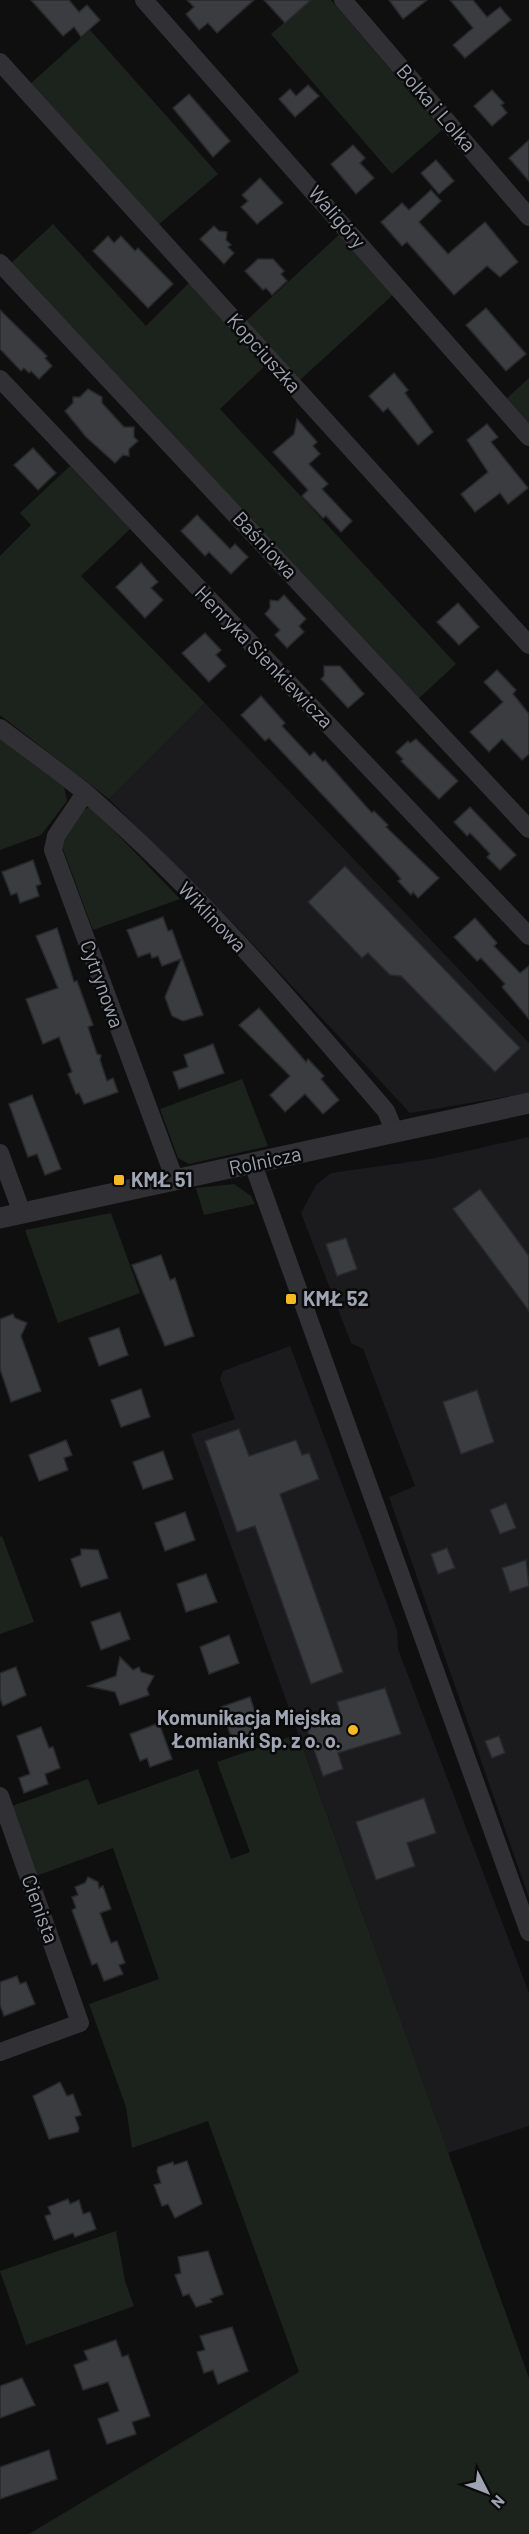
<svg xmlns="http://www.w3.org/2000/svg" width="529" height="2534" font-family="Barlow,sans-serif">
  <style>
    .built { fill: #1b1b1d }
    .green { fill: #1b231c }
    .building { fill: #3b3c40; stroke: #29292c; stroke-width: 1.5 }
    .lines { fill: none; stroke-linecap: round; stroke-linejoin: round }
    .minor { stroke: #303035; stroke-width: 18 }
    .tertiary { stroke: #303035; stroke-width: 21 }
    .poi-dot { fill: #f6b921; stroke: #0a0a0b; stroke-width: 2 }
    .labels { text-anchor: middle; stroke-width: 5; stroke-linejoin: round; paint-order: stroke }
    .street-label { font-size: 20px; fill: #9fa4b2; stroke: #0a0a0b }
    .poi-label { font-size: 20px; font-weight: bold; fill: #9fa4b2; stroke: #0a0a0b; text-anchor: start }
  </style>
  <rect width="100%" height="100%" fill="#0f0f10"/>
  <!-- built -->
  <g class="built">
    <path d="M205 703 529 1043V1093L410 1113 236 926 109 799Z"/>
    <path d="M529 1137V1898L389 1497 415 1486 363 1349 351 1343 301 1213 316 1185 331 1173 430 1159Z"/>
    <path d="M290 1346 397 1630 398 1649 529 1993V2126L448 2153 191 1434 235 1419 220 1379 223 1371Z"/>
  </g>
  <!-- green -->
  <g class="green">
    <path d="M311 0H331L442 130 392 174 271 34Z"/>
    <path d="M90 30 218 174 158 225 28 86Z"/>
    <path d="M53 224 146 326 189 283 265 366 220 409 456 664 417 700 9 265Z"/>
    <path d="M343 231 396 292 300 380 246 321Z"/>
    <path d="M529 378V427L504 401Z"/>
    <path d="M70 466 130 529 81 576 205 703 109 799 0 715V556L31 525 20 513Z"/>
    <path d="M0 738 64 787 67 801 41 835 0 850Z"/>
    <path d="M90 806 180 899 93 930 60 841 81 812Z"/>
    <path d="M242 1079 268 1146 189 1164 178 1158 160 1109Z"/>
    <path d="M234 1184 251 1196 255 1204 204 1215 196 1188Z"/>
    <path d="M111 1213 140 1293 58 1323 25 1230Z"/>
    <path d="M2 1536 34 1622 0 1634V1537Z"/>
    <path d="M298 1734 529 2378V2534H29L299 2372 208 2121 132 2148 126 2107 89 2004 159 1979 113 1848 36 1876 12 1806 88 1779 98 1805 198 1769 231 1859 250 1852 217 1762Z"/>
    <path d="M116 2231 125 2281 134 2306 26 2345 0 2271Z"/>
  </g>
  <!-- building -->
  <g class="building">
    <path d="M31 0H69L79 12 87 5 100 20 81 37 74 27 63 36Z"/>
    <path d="M187 0H254L217 33 208 23 199 30 186 14 194 7Z"/>
    <path d="M264 0H311L285 23Z"/>
    <path d="M389 0H427L403 19Z"/>
    <path d="M450 0H473L487 17 500 7 511 20 465 58 453 45 473 28Z"/>
    <path d="M308 85 319 96 295 117 279 99 290 89 296 96Z"/>
    <path d="M492 90 504 103 501 105 507 113 492 126 474 106Z"/>
    <path d="M189 94 230 141 213 157 173 108Z"/>
    <path d="M529 140V181L509 158Z"/>
    <path d="M353 145 365 158 360 163 374 178 356 194 331 164Z"/>
    <path d="M436 160 454 181 439 194 421 173Z"/>
    <path d="M260 178 283 203 257 224 241 207 248 201 242 195Z"/>
    <path d="M431 190 441 201 419 222 448 254 485 222 518 262 500 277 487 266 454 295 407 242 402 246 381 222 402 203 409 210Z"/>
    <path d="M214 226 219 231 227 232 226 240 231 245 228 247 234 253 224 264 200 239Z"/>
    <path d="M108 236 114 243 121 236 135 251 138 248 173 284 148 308 93 251Z"/>
    <path d="M258 259H273L284 271 281 274 287 281 272 295 266 288 263 290 245 271Z"/>
    <path d="M486 308 526 354 506 371 466 325Z"/>
    <path d="M0 310 47 356 45 358 52 366 39 379 31 371 29 373 24 368 21 371 0 349Z"/>
    <path d="M394 373 408 390 405 393 433 432 418 445 388 408 383 412 369 396Z"/>
    <path d="M88 389 102 397V403L124 427H134V437L138 441 129 449V456L123 455 115 463 86 437 65 411 73 403V397H80Z"/>
    <path d="M297 419 317 442 313 446 320 454 309 464 328 484 322 489 352 521 341 532 326 516 323 518 302 496 308 490 273 452 294 434Z"/>
    <path d="M487 424 498 437 491 442 528 488 508 504 500 493 475 512 461 494 488 472 467 440Z"/>
    <path d="M33 448 56 473 38 490 14 465Z"/>
    <path d="M197 515 230 549 235 544 248 557 231 574 209 552 205 556 181 531Z"/>
    <path d="M141 563 158 582 151 588 163 600 145 618 116 587Z"/>
    <path d="M284 595 306 619 299 626 304 632 287 648 275 635 280 630 265 614 270 608V600L278 601Z"/>
    <path d="M458 603 479 627 459 645 437 622Z"/>
    <path d="M205 633 221 650 216 655 226 666 209 682 182 653Z"/>
    <path d="M324 666H340L364 694 348 708 321 679 324 676Z"/>
    <path d="M497 670 516 690 513 694 529 714V754L522 760 502 739 489 752 470 732 503 702 484 682Z"/>
    <path d="M261 696 285 723 282 726 310 756 314 752 323 762 325 760 363 803 372 813 374 811 388 825 386 827 439 878 418 898 413 892 411 895 398 881 401 879 396 873 269 738 265 741 241 715Z"/>
    <path d="M416 739 458 781 439 799 401 761 403 759 396 752 408 741 410 743Z"/>
    <path d="M470 807 516 855 500 870 487 857 490 854 480 843 470 833 467 836 454 822Z"/>
    <path d="M33 860 41 884 36 886 39 896 20 903 17 893 11 895 2 872Z"/>
    <path d="M345 866 520 1048 495 1072 401 976 390 975 368 953 362 958 308 902Z"/>
    <path d="M163 917 168 931 172 930 203 1015 183 1021 172 1016 165 997 181 959 162 966 158 956 152 958 150 953 138 957 127 930Z"/>
    <path d="M475 918 497 943 494 946 520 973 529 966V1019L502 987 505 984 481 958 477 961 454 937Z"/>
    <path d="M57 928 74 982 77 981 93 1025 88 1027 97 1054 101 1055 100 1060 107 1081 113 1078 118 1092 84 1104 79 1093 76 1094 68 1074 72 1072 59 1037 43 1044 26 999 58 988 36 936Z"/>
    <path d="M259 1008 306 1062 308 1059 324 1076 321 1079 339 1100 323 1114 305 1094 285 1112 270 1095 290 1076 239 1025Z"/>
    <path d="M213 1044 224 1073 179 1089 173 1072 188 1067 184 1055Z"/>
    <path d="M32 1095 61 1169 45 1175 37 1154 28 1157 9 1104Z"/>
    <path d="M480 1189 529 1256V1311L453 1209Z"/>
    <path d="M346 1238 357 1269 337 1276 326 1244Z"/>
    <path d="M161 1255 170 1280 175 1278 194 1336 165 1346 132 1265Z"/>
    <path d="M13 1314 15 1318 27 1323 21 1336 41 1391 11 1402 0 1369V1319Z"/>
    <path d="M119 1328 128 1355 99 1366 89 1338Z"/>
    <path d="M141 1389 150 1417 121 1427 111 1400Z"/>
    <path d="M477 1390 494 1442 461 1454 443 1402Z"/>
    <path d="M239 1429 249 1456 296 1440 302 1455 309 1453 319 1479 280 1494 343 1672 311 1684 255 1526 237 1532 205 1441Z"/>
    <path d="M66 1440 72 1455 64 1458 68 1470 39 1481 29 1455Z"/>
    <path d="M163 1451 173 1479 143 1489 133 1462Z"/>
    <path d="M506 1503 516 1528 500 1534 490 1510Z"/>
    <path d="M185 1512 195 1540 165 1551 155 1523Z"/>
    <path d="M447 1548 455 1568 438 1574 431 1554Z"/>
    <path d="M81 1549 98 1550 108 1578 81 1587 71 1559 81 1555Z"/>
    <path d="M526 1560 529 1586 510 1592 502 1568Z"/>
    <path d="M206 1574 217 1602 186 1612 177 1584Z"/>
    <path d="M120 1612 130 1639 101 1650 91 1622Z"/>
    <path d="M229 1635 239 1663 209 1674 200 1647Z"/>
    <path d="M120 1657 133 1670 139 1667 141 1672 154 1676 147 1689 149 1695 120 1705 115 1692 88 1686 116 1676Z"/>
    <path d="M16 1667 26 1695 3 1706 0 1698V1673Z"/>
    <path d="M385 1688 401 1734 338 1753 343 1769 323 1776 306 1726 341 1716 337 1702Z"/>
    <path d="M250 1697 259 1724 253 1727 256 1736 233 1743 221 1707Z"/>
    <path d="M159 1723 172 1759 150 1767 147 1758 140 1761 130 1734Z"/>
    <path d="M41 1727 49 1748 53 1747 60 1768 45 1774 48 1784 24 1793 19 1778 30 1774 17 1736Z"/>
    <path d="M499 1736 505 1753 492 1758 485 1741Z"/>
    <path d="M424 1798 436 1833 407 1843 415 1866 376 1880 356 1822Z"/>
    <path d="M88 1877 98 1882 99 1888 103 1886 111 1909 100 1913 111 1943 117 1941 125 1963 119 1965 123 1974 104 1981 97 1963 92 1965 72 1910 76 1908 72 1897 78 1895 75 1887 85 1883Z"/>
    <path d="M17 1976 20 1984 26 1982 35 2004 4 2016 0 2005V1982Z"/>
    <path d="M60 2082 67 2096 73 2094 81 2115 75 2117 79 2128 78 2132 49 2139 33 2096Z"/>
    <path d="M187 2161 202 2204 175 2218 168 2204 162 2206 154 2185 161 2183 157 2171 158 2167 173 2162 174 2165Z"/>
    <path d="M68 2199 70 2204 79 2200 83 2214 90 2212 96 2229 75 2237 73 2233 54 2240 45 2216 51 2214 48 2207Z"/>
    <path d="M208 2251 223 2294 210 2299 212 2302 196 2307 189 2294 183 2296 175 2275 181 2273 178 2257Z"/>
    <path d="M232 2327 248 2371 218 2384 213 2370 204 2373 197 2352 205 2350 200 2336Z"/>
    <path d="M116 2340 122 2357 128 2355 150 2416 132 2422 136 2434 107 2444 98 2419 119 2411 108 2382 83 2390 74 2365 88 2360 84 2351Z"/>
    <path d="M22 2378 35 2405 0 2418V2386Z"/>
    <path d="M49 2450 57 2479 0 2499V2467Z"/>
  </g>
  <g class="lines">
    <!-- minor -->
    <g class="minor">
      <path d="M144 0 529 437"/>
      <path d="M343 0 529 217"/>
      <path d="M0 62 529 645"/>
      <path d="M0 263 529 829"/>
      <path d="M0 379 529 936"/>
      <path d="M0 728C29 750 59 771 87 794 196 889 292 1001 386 1111L391 1123V1134"/>
      <path d="M85 793 56 836 53 850 175 1180"/>
      <path d="M0 1153 22 1213"/>
      <path d="M253 1164 529 1932"/>
      <path d="M0 1796 80 2023 0 2052"/>
    </g>
    <!-- tertiary -->
    <path class="tertiary" d="M0 1218 529 1103"/>
  </g>
  <!-- markers -->
  <g class="poi-dot">
    <rect x="113" y="1174" width="12" height="12" rx="3"/>
    <rect x="285" y="1293" width="12" height="12" rx="3"/>
    <circle cx="353" cy="1730" r="6"/>
  </g>
  <g class="labels">
    <!-- street labels -->
    <g class="street-label">
      <text transform="translate(436 108) rotate(49)" y="7">Bolka i Lolka</text>
      <text transform="translate(337 217) rotate(49)" y="7">Waligóry</text>
      <text transform="translate(264 353) rotate(48)" y="7">Kopciuszka</text>
      <text transform="translate(265 545) rotate(47)" y="7">Baśniowa</text>
      <text transform="translate(264 657) rotate(46)" y="7">Henryka Sienkiewicza</text>
      <text transform="translate(212 917) rotate(46)" y="7">Wiklinowa</text>
      <text transform="translate(102 984) rotate(70)" y="7">Cytrynowa</text>
      <text transform="translate(265 1161) rotate(-12)" y="7">Rolnicza</text>
      <text transform="translate(40 1909) rotate(70)" y="7">Cienista</text>
    </g>
    <!-- poi labels -->
    <g class="poi-label">
      <text x="131" y="1187">KMŁ 51</text>
      <text x="303" y="1306">KMŁ 52</text>
      <text x="341" y="1725" text-anchor="end">Komunikacja Miejska<tspan x="341" dy="23">Łomianki Sp. z o. o.</tspan></text>
    </g>
  </g>
  <!-- north arrow -->
  <g transform="translate(487 2492) rotate(132)" stroke="#0a0a0b" stroke-width="4.5" paint-order="stroke">
  <path d="M0-4.5L10 22L0 15L-10 22Z" fill="#9fa4b2"/>
  <text y="-9" font-size="16" font-weight="bold" text-anchor="middle" fill="#9fa4b2">N</text>
  </g>
</svg>
